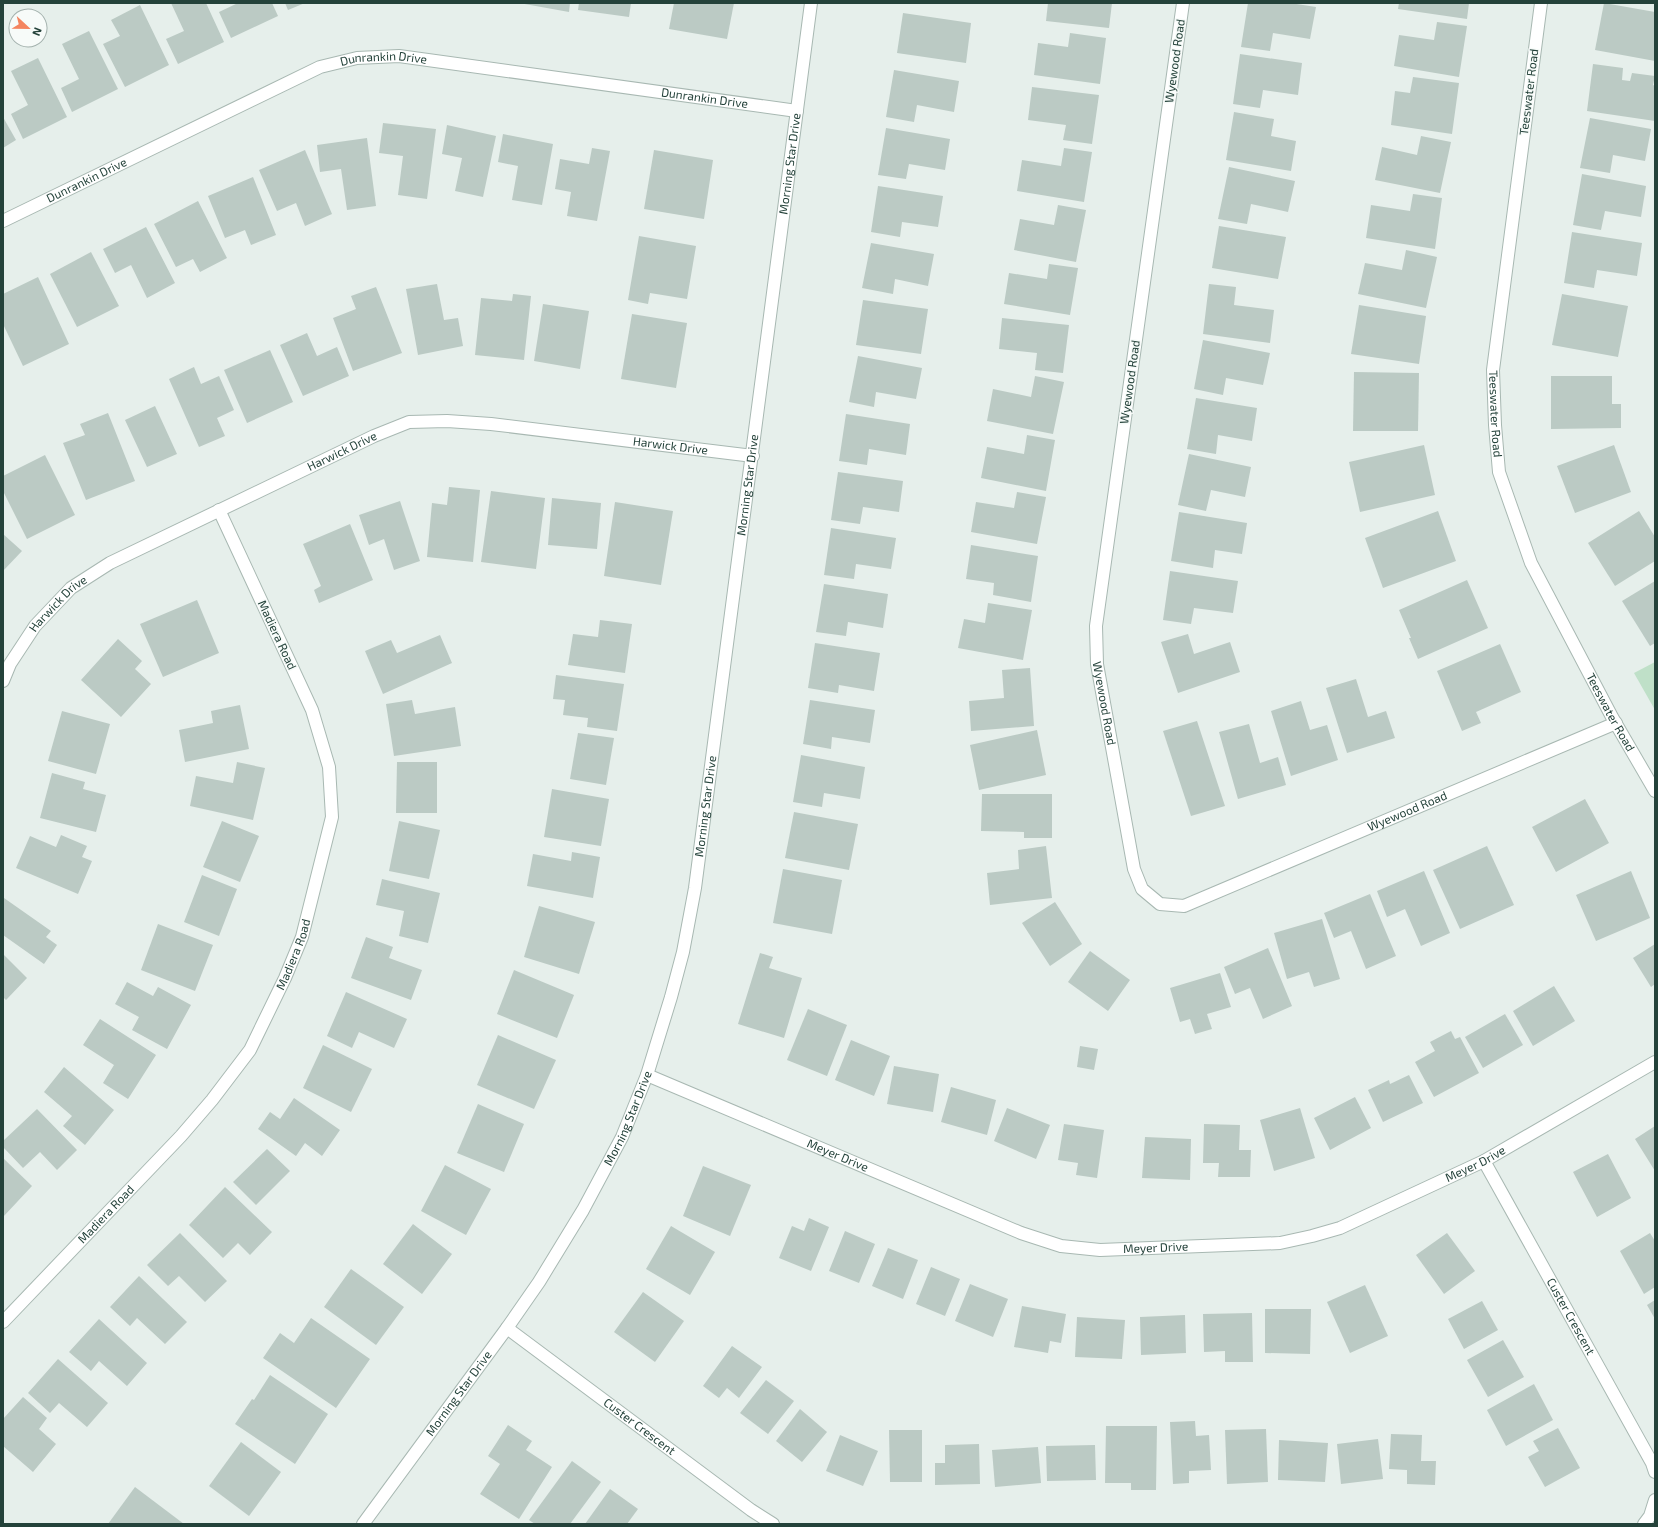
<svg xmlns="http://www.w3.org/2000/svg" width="1658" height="1527" font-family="'Exo 2',sans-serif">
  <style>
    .green { fill: #bfe0c8 }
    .building { fill: #bbcac4 }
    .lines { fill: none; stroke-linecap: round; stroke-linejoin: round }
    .minor-casing { stroke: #a8b8b2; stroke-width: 14 }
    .minor { stroke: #fff; stroke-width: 12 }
    .labels { text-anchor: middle; stroke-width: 3; stroke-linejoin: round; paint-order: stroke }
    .street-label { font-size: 12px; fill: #24423a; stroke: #f7fbf9 }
  </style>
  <rect width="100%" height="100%" fill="#e6efeb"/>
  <!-- green -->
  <path class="green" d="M1655 662V710L1634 673Z"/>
  <!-- building -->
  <g class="building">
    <path d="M171 3H206L224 42 178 64 166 39 184 31Z"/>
    <path d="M238 3H272L278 16 231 38 219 12Z"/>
    <path d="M285 3H305L288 10Z"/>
    <path d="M519 3H570L569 12Z"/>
    <path d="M579 3H631L629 17 578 10Z"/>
    <path d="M674 3H734L727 39 669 29Z"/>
    <path d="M1048 3H1112L1109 28 1046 21Z"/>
    <path d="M1248 3H1290L1316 7 1310 39 1273 33 1270 51 1241 47Z"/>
    <path d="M1399 3H1469L1467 19 1398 9Z"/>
    <path d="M1604 3 1655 12V61L1595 50Z"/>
    <path d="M140 5 169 65 125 87 103 44 120 36 111 20Z"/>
    <path d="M903 13 971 23 966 63 897 53Z"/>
    <path d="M1437 22 1467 26 1459 77 1394 66 1399 35 1434 40Z"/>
    <path d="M89 31 118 89 72 112 61 88 79 79 62 44Z"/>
    <path d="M1070 33 1106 38 1100 84 1034 75 1038 43 1068 47Z"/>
    <path d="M1240 54 1302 63 1298 95 1263 90 1260 108 1233 104Z"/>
    <path d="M38 58 67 117 23 139 11 114 28 105 11 71Z"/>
    <path d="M1593 64 1623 68 1622 80 1630 81 1632 73 1655 76 1653 85 1655 86V121L1587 111Z"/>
    <path d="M894 70 959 81 954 112 917 105 914 122 886 117Z"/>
    <path d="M1413 77 1459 83 1452 134 1391 125 1395 91 1410 93Z"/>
    <path d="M1032 87 1099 95 1092 144 1063 140 1066 125 1028 120Z"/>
    <path d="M1234 112 1274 119 1271 136 1296 141 1291 171 1226 160Z"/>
    <path d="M3 117 16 140 3 148Z"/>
    <path d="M1590 118 1651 129 1645 161 1613 155 1610 173 1580 168Z"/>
    <path d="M383 123 436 129 427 199 398 195 403 156 379 153Z"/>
    <path d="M447 125 496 136 483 197 455 191 462 158 442 154Z"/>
    <path d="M886 128 950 139 945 170 909 164 906 179 878 175Z"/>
    <path d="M503 134 553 144 542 205 512 200 518 166 498 162Z"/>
    <path d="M1421 136 1451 142 1440 193 1375 180 1382 147 1417 155Z"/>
    <path d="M367 138 376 206 347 210 341 169 320 172 317 145Z"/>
    <path d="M592 148 610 151 597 221 567 216 571 192 555 189 560 159 589 164Z"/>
    <path d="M1064 148 1092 152 1084 202 1017 191 1022 160 1061 166Z"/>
    <path d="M305 150 332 214 305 226 296 203 277 211 259 170Z"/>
    <path d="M654 150 713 160 704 219 644 209Z"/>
    <path d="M1229 167 1295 181 1288 212 1251 204 1247 224 1218 219Z"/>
    <path d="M1582 174 1646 186 1641 217 1605 211 1601 230 1573 225Z"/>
    <path d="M253 177 276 235 251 245 245 230 225 238 208 196Z"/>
    <path d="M878 186 943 196 938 227 902 222 900 237 871 232Z"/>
    <path d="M1413 194 1442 198 1435 249 1366 238 1371 205 1410 211Z"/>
    <path d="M198 201 227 258 200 272 193 259 176 267 154 224Z"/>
    <path d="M1058 205 1086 210 1076 262 1014 250 1020 219 1054 225Z"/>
    <path d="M1219 226 1286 237 1278 279 1212 268Z"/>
    <path d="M146 227 175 283 147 298 131 265 115 273 103 249Z"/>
    <path d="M1572 232 1642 243 1637 276 1597 270 1594 288 1564 283Z"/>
    <path d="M639 236 696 246 687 299 650 293 648 304 628 300Z"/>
    <path d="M871 243 934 254 928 286 895 279 893 294 862 288Z"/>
    <path d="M1406 250 1437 257 1426 308 1358 294 1365 263 1402 270Z"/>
    <path d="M91 252 119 306 77 327 50 274Z"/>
    <path d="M1049 264 1078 268 1070 315 1004 304 1009 273 1047 279Z"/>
    <path d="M38 277 69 344 23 366 3 324V294Z"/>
    <path d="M437 284 444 320 458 318 463 346 418 355 406 289Z"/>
    <path d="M1209 284 1236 287 1234 305 1274 310 1270 343 1203 334Z"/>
    <path d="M376 287 402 353 353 371 333 318 356 309 351 296Z"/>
    <path d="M513 294 531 296 524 360 475 355 481 298 512 301Z"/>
    <path d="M1562 294 1628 306 1618 357 1552 345Z"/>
    <path d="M863 300 928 309 921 354 856 345Z"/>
    <path d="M543 304 589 311 580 369 534 361Z"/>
    <path d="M1359 305 1426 316 1419 364 1351 354Z"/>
    <path d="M632 314 687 323 676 388 621 379Z"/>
    <path d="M1002 318 1069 325 1063 373 1035 370 1037 353 999 349Z"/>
    <path d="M307 333 317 356 337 347 349 376 303 396 280 345Z"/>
    <path d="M1203 340 1270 353 1263 385 1226 378 1223 395 1194 389Z"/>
    <path d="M270 350 293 402 247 423 224 370Z"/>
    <path d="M858 356 922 368 916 399 876 392 874 407 849 402Z"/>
    <path d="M194 367 201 384 219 376 234 410 217 418 225 436 199 447 169 379Z"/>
    <path d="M1354 372 1419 373 1418 431H1353Z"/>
    <path d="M1035 376 1064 382 1053 434 987 421 993 389 1031 397Z"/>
    <path d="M1551 376H1612V404H1621V428L1551 429Z"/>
    <path d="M1196 398 1257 408 1252 441 1218 435 1216 454 1187 449Z"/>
    <path d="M155 406 177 454 147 467 125 420Z"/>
    <path d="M108 413 135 481 86 500 63 443 85 435 80 424Z"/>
    <path d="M846 414 910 424 906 455 869 449 867 465 839 461Z"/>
    <path d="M1027 435 1055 440 1046 491 981 478 987 447 1024 454Z"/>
    <path d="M1424 445 1435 495 1360 512 1349 462Z"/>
    <path d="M1614 445 1631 492 1575 513 1557 466Z"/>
    <path d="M1189 454 1251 467 1245 497 1211 490 1206 511 1178 505Z"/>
    <path d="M45 455 75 515 27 539 3 491V476Z"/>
    <path d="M838 472 903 481 899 512 863 507 860 524 831 520Z"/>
    <path d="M449 487 480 490 473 562 427 557 432 503 447 505Z"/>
    <path d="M491 491 545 498 536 569 481 562Z"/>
    <path d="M1017 492 1046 497 1037 544 971 532 976 502 1014 508Z"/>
    <path d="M552 498 601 503 597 549 548 545Z"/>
    <path d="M400 501 420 561 394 570 384 539 369 545 359 515Z"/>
    <path d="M615 502 673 511 661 585 604 576Z"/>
    <path d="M1438 511 1456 561 1383 588 1365 538Z"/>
    <path d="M1639 511 1655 537V561L1615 586 1588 543Z"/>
    <path d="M1179 512 1247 523 1242 554 1215 550 1213 568 1171 561Z"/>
    <path d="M350 524 373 580 319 603 314 590 321 586 303 544Z"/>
    <path d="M831 528 896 538 891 569 856 564 854 579 824 575Z"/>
    <path d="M3 534 22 551 3 571Z"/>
    <path d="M971 545 1038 556 1031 602 993 595 994 583 966 579Z"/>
    <path d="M1170 571 1238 581 1233 613 1194 608 1191 624 1163 620Z"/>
    <path d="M1467 580 1488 628 1418 659 1409 638H1411L1399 610Z"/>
    <path d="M1655 581V643L1650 646 1622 601Z"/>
    <path d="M824 584 888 594 883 628 848 622 846 636 816 632Z"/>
    <path d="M197 600 219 653 163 677 140 624Z"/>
    <path d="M988 603 1032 610 1023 660 958 648 964 619 985 623Z"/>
    <path d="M600 620 632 624 625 673 568 665 573 634 598 637Z"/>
    <path d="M1188 634 1194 654 1230 642 1240 672 1178 693 1161 642Z"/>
    <path d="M440 635 452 663 383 694 365 651 391 640 397 653Z"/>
    <path d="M118 639 142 661 135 669 151 684 121 717 81 680Z"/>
    <path d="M815 643 880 653 874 691 839 685 838 693 808 688Z"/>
    <path d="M1500 644 1521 692 1476 712 1481 723 1462 731 1437 671Z"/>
    <path d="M1030 668 1034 726 971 731 969 701 1004 698 1002 670Z"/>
    <path d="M556 675 624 684 617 731 587 727 588 718 563 715 565 700 553 699Z"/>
    <path d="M1356 679 1368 717 1386 711 1395 738 1347 753 1326 688Z"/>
    <path d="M412 700 415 714 455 707 461 746 394 756 386 704Z"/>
    <path d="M810 700 875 710 870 743 832 737 831 749 803 744Z"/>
    <path d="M1301 701 1310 730 1327 725 1338 760 1291 776 1271 711Z"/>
    <path d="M240 705 249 749 185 762 179 730 213 723 211 711Z"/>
    <path d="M62 711 110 724 96 774 48 761Z"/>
    <path d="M1197 721 1225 806 1191 816 1163 731Z"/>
    <path d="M1249 724 1260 763 1278 757 1286 785 1238 799 1219 732Z"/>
    <path d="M1037 730 1046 775 979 790 970 745Z"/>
    <path d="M578 733 614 738 606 785 570 779Z"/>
    <path d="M801 755 865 767 860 799 824 793 822 807 793 802Z"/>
    <path d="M237 762 265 768 253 820 190 806 196 776 233 783Z"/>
    <path d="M397 762H437V813H396Z"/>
    <path d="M52 773 85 782 83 789 106 795 96 832 40 818Z"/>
    <path d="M552 789 609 799 601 846 544 837Z"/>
    <path d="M982 794H1052V838H1024V832L981 831Z"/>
    <path d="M1585 799 1609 843 1556 872 1532 827Z"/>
    <path d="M794 812 858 824 849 870 785 858Z"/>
    <path d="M222 821 259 836 240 882 203 867Z"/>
    <path d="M399 821 440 830 429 879 389 871Z"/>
    <path d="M61 835 87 846 82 857 92 861 78 894 16 868 30 836 56 847Z"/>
    <path d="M1046 846 1052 898 990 905 987 873 1019 869 1018 850Z"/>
    <path d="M1487 846 1514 905 1460 929 1433 870Z"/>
    <path d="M572 852 600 857 593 898 527 886 533 854 571 861Z"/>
    <path d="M783 869 842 880 832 934 773 923Z"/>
    <path d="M1424 871 1450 933 1421 946 1405 909 1387 917 1377 891Z"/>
    <path d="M1631 871 1650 918 1596 941 1576 895Z"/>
    <path d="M202 875 237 889 219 936 184 922Z"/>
    <path d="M382 879 440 893 428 943 399 936 404 911 376 905Z"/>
    <path d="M1370 894 1396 956 1366 969 1351 931 1334 938 1324 913Z"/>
    <path d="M4 898 51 931 46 937 57 945 44 964 3 935Z"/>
    <path d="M1055 902 1082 944 1050 966 1022 923Z"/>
    <path d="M539 906 595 922 579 974 524 957Z"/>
    <path d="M1322 919 1340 979 1314 987 1309 972 1287 979 1274 933Z"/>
    <path d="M158 924 213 945 195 991 141 970Z"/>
    <path d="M366 937 393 947 389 958 422 970 411 1000 351 978Z"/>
    <path d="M1655 944V984L1651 987 1633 958Z"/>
    <path d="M1268 948 1292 1006 1263 1019 1250 988 1235 994 1224 967Z"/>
    <path d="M1090 951 1130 980 1108 1011 1068 982Z"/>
    <path d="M760 953 773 957 769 968 802 978 784 1038 738 1024Z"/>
    <path d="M3 954 27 978 6 1000 3 997Z"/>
    <path d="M514 970 574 995 557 1038 497 1014Z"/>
    <path d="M1220 973 1231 1007 1207 1014 1212 1029 1195 1034 1190 1019 1180 1022 1170 988Z"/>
    <path d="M127 982 153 996 158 987 191 1005 167 1049 132 1030 139 1017 115 1004Z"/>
    <path d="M1554 986 1575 1021 1533 1046 1513 1011Z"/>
    <path d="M346 992 407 1019 394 1048 359 1032 352 1048 327 1036Z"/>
    <path d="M808 1009 847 1025 827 1076 787 1060Z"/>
    <path d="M1505 1014 1523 1045 1483 1068 1465 1037Z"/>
    <path d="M100 1019 156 1055 128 1099 103 1083 114 1065 83 1045Z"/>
    <path d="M1451 1031 1455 1039 1460 1037 1479 1073 1434 1097 1415 1062 1435 1051 1430 1042Z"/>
    <path d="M498 1035 556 1060 534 1109 477 1085Z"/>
    <path d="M851 1040 890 1056 874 1096 835 1080Z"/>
    <path d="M323 1045 372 1069 351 1112 303 1088Z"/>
    <path d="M1080 1046 1098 1049 1094 1070 1077 1067Z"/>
    <path d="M894 1066 939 1074 933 1112 887 1104Z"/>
    <path d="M64 1067 114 1110 85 1145 63 1126 72 1116 44 1092Z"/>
    <path d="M1409 1075 1423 1103 1383 1122 1368 1090 1389 1080 1390 1084Z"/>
    <path d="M951 1087 996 1100 987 1135 941 1122Z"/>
    <path d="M1355 1097 1371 1128 1330 1150 1314 1118Z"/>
    <path d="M294 1098 340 1130 322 1156 305 1143 296 1156 258 1129 270 1112 280 1119Z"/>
    <path d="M478 1104 524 1124 504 1172 457 1153Z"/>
    <path d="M1007 1108 1050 1125 1036 1159 994 1141Z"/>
    <path d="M1300 1108 1315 1158 1274 1171 1260 1120Z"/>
    <path d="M37 1109 77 1150 57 1170 40 1152 23 1168 3 1147V1141Z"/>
    <path d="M1064 1124 1104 1130 1097 1178 1076 1175 1078 1163 1058 1160Z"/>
    <path d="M1204 1124 1240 1125 1239 1150H1251L1250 1177H1218L1219 1163H1203Z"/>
    <path d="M1655 1126V1171L1635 1139Z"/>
    <path d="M1145 1137 1191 1139 1190 1180 1142 1178Z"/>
    <path d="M267 1149 290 1171 256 1205 233 1182Z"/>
    <path d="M1608 1154 1631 1198 1597 1217 1573 1172Z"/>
    <path d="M3 1158 32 1186 3 1217Z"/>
    <path d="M445 1165 491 1189 466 1235 421 1211Z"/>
    <path d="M703 1166 751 1185 730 1236 683 1216Z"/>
    <path d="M225 1187 272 1232 250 1255 238 1243 223 1258 189 1225Z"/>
    <path d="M809 1218 829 1227 811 1271 779 1258 792 1226 804 1231Z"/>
    <path d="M413 1224 452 1254 422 1294 383 1264Z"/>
    <path d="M671 1226 715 1252 690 1295 646 1269Z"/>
    <path d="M845 1231 875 1244 859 1283 829 1271Z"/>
    <path d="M180 1233 227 1281 205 1302 179 1276 168 1286 147 1265Z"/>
    <path d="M1447 1233 1475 1271 1444 1294 1416 1255Z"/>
    <path d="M1650 1233 1655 1241V1287L1644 1294 1620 1251Z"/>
    <path d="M888 1248 918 1260 903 1299 872 1286Z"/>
    <path d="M931 1267 960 1279 945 1316 916 1304Z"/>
    <path d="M351 1269 404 1307 376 1345 324 1307Z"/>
    <path d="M139 1276 187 1322 165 1344 137 1318 130 1326 110 1307Z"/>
    <path d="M970 1284 1008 1299 993 1337 955 1321Z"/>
    <path d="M1365 1285 1388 1336 1350 1353 1327 1302Z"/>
    <path d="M643 1292 684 1321 655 1362 614 1332Z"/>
    <path d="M1655 1300V1319L1647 1305Z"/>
    <path d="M1482 1301 1498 1330 1464 1349 1448 1319Z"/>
    <path d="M1022 1306 1066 1314 1061 1343 1050 1341 1048 1353 1014 1347Z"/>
    <path d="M1265 1309H1311L1310 1354 1265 1353Z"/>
    <path d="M1252 1313 1253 1362H1225V1351L1204 1352 1203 1314Z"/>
    <path d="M1185 1315 1186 1353 1141 1355 1140 1317Z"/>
    <path d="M1077 1317 1125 1320 1122 1359 1075 1357Z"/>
    <path d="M311 1318 370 1359 336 1408 263 1358 280 1333 294 1343Z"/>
    <path d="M99 1319 147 1363 127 1386 99 1361 91 1371 69 1352Z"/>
    <path d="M1503 1340 1524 1377 1488 1397 1467 1360Z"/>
    <path d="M732 1346 762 1367 739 1398 727 1388 719 1398 703 1386Z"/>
    <path d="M58 1359 108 1403 87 1427 59 1403 50 1413 28 1393Z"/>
    <path d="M270 1375 328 1414 295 1464 235 1424 252 1399 254 1400Z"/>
    <path d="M766 1380 794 1401 768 1434 740 1413Z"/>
    <path d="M1534 1384 1553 1420 1506 1446 1487 1410Z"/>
    <path d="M23 1397 47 1418 39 1429 56 1444 33 1472 3 1446V1419Z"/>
    <path d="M800 1409 827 1432 802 1462 776 1441Z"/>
    <path d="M1195 1421 1196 1436 1209 1435 1211 1470 1189 1471V1483L1173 1484 1170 1422Z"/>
    <path d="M508 1425 532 1441 526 1450 552 1467 519 1519 480 1494 500 1464 488 1456Z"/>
    <path d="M1106 1426H1157L1156 1490H1131V1483H1105Z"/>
    <path d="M1558 1428 1580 1468 1545 1487 1528 1457 1539 1451 1533 1441Z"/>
    <path d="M1266 1429 1268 1482 1227 1484 1225 1430Z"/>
    <path d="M889 1430H922V1482H890Z"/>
    <path d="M1391 1434 1422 1435 1421 1461H1436L1435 1485 1407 1484V1470L1389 1469Z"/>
    <path d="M840 1435 878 1451 863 1486 826 1471Z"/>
    <path d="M1378 1439 1383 1479 1341 1484 1337 1444Z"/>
    <path d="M1279 1440 1328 1443 1325 1482 1278 1480Z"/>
    <path d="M241 1442 281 1472 249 1516 209 1486Z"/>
    <path d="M979 1444 980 1484 935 1485V1463H945V1445Z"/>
    <path d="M1095 1445 1096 1480 1047 1481 1046 1446Z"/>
    <path d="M1038 1447 1041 1483 995 1487 992 1450Z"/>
    <path d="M572 1461 601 1482 570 1524H535L529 1520Z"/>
    <path d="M135 1487 184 1524H108Z"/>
    <path d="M610 1489 638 1509 627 1524H585Z"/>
  </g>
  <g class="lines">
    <defs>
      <g id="minor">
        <path id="s1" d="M1183 3 1096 626 1097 664 1134 869 1142 889 1160 904 1184 906 1616 723"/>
        <path id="s2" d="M1541 3 1493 370 1495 425 1499 472 1531 563 1612 717 1655 791"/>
        <path id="s3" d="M3 221 320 67 357 58 399 56 797 111"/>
        <path id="s4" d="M3 681 10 664 35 626 71 588 110 563 374 436 409 422 447 421 491 424 753 456"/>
        <path id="s5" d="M647 1075 1021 1233 1061 1246 1100 1250 1280 1243 1312 1236 1340 1228 1484 1161 1655 1062"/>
        <path id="s6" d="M1484 1161 1652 1463 1655 1472"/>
        <path id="s7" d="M3 1322 181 1136 212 1100 250 1050 285 978 302 937 332 817 329 767 312 710 219 510"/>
        <path id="s8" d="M507 1328 751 1510 773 1524"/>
        <path id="s9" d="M363 1524 507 1328 539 1282 583 1210 622 1137 647 1075 671 997 683 952 695 888 811 3"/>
        <path d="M1644 1524 1650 1516 1655 1500"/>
      </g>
    </defs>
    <!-- minor casing -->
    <use href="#minor" class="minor-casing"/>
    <!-- minor -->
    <use href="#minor" class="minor"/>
  </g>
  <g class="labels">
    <!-- street labels -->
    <g class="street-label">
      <text transform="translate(1175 61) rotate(-82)" y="4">Wyewood Road</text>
      <text dy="4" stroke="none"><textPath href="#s3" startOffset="417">Dunrankin Drive</textPath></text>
      <text transform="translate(1529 92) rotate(-83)" y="4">Teeswater Road</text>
      <text dy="4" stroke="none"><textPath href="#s3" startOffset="741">Dunrankin Drive</textPath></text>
      <text dy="4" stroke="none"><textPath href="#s9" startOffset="1457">Morning Star Drive</textPath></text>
      <text dy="4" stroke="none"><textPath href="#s3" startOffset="93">Dunrankin Drive</textPath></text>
      <text transform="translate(1130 382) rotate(-82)" y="4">Wyewood Road</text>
      <text dy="4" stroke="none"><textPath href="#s2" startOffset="414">Teeswater Road</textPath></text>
      <text dy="4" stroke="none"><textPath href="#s4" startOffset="756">Harwick Drive</textPath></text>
      <text dy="4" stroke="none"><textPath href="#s4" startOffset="420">Harwick Drive</textPath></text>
      <text dy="4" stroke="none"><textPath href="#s9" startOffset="1133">Morning Star Drive</textPath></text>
      <text dy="4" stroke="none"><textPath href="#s4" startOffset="96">Harwick Drive</textPath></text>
      <text transform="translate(277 635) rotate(65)" y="4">Madiera Road</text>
      <text dy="4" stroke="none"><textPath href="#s1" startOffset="707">Wyewood Road</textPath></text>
      <text dy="4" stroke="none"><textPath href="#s2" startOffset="738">Teeswater Road</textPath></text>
      <text dy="4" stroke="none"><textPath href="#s9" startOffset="809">Morning Star Drive</textPath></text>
      <text dy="4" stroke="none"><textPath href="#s1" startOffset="1187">Wyewood Road</textPath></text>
      <text dy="4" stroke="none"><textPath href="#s7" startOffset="473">Madiera Road</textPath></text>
      <text dy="4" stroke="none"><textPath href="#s9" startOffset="486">Morning Star Drive</textPath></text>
      <text dy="4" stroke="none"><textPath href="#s5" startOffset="207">Meyer Drive</textPath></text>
      <text dy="4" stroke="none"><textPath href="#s5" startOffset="879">Meyer Drive</textPath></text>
      <text dy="4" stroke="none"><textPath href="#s7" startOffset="149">Madiera Road</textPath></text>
      <text dy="4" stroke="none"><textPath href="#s5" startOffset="543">Meyer Drive</textPath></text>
      <text dy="4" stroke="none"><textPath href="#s6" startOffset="178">Custer Crescent</textPath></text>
      <text dy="4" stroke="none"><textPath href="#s9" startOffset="162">Morning Star Drive</textPath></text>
      <text dy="4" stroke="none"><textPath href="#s8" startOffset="165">Custer Crescent</textPath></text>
    </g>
  </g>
  <!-- border -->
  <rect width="1658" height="1527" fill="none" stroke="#24423a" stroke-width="8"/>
  <!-- north arrow -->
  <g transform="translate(28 28) rotate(112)"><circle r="19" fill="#f7fbf9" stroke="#a3b1ad"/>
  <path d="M0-3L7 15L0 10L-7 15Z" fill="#f4845f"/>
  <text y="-6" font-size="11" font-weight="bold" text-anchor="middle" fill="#24423a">N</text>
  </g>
</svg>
